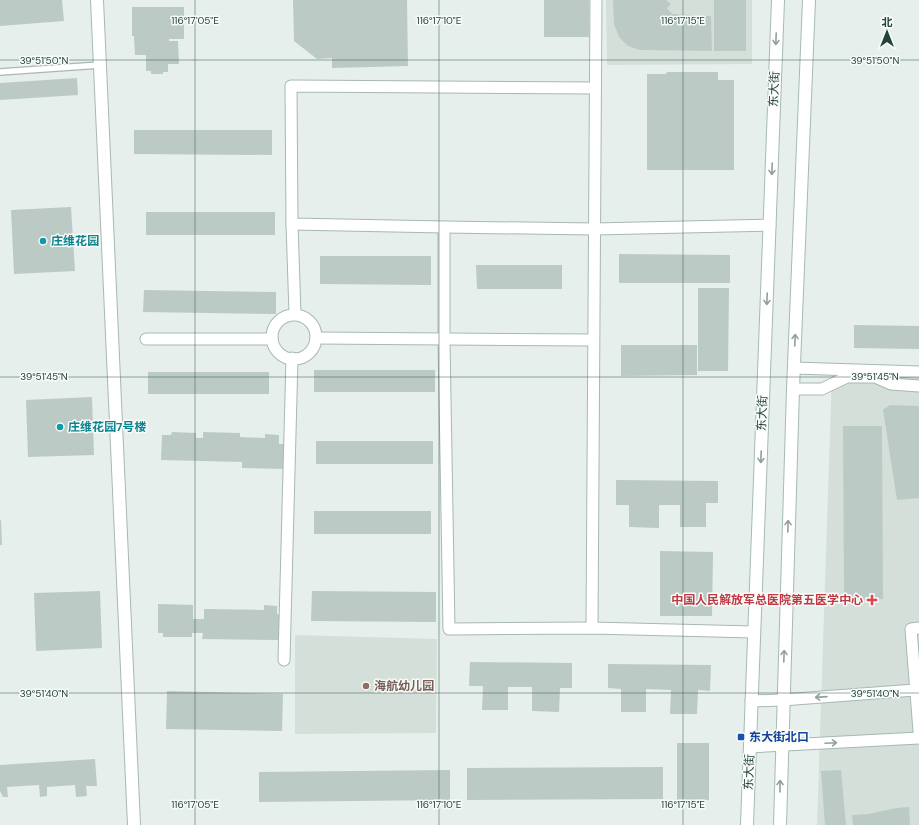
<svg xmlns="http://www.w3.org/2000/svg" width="919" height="825" font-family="'DM Sans','Noto Sans SC',sans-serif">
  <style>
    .built { fill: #d4dfda }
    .building { fill: #bbcac4 }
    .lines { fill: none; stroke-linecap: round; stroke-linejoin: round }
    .service-casing { stroke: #a8b8b2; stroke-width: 8 }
    .minor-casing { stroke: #a8b8b2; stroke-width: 13 }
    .tertiary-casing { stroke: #a8b8b2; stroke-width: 14 }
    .secondary-casing { stroke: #a4bbb3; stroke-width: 14 }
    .service { stroke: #fff; stroke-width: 5.5 }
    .minor { stroke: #fff; stroke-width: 11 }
    .tertiary { stroke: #fff; stroke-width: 12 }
    .secondary { stroke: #fff; stroke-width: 12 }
    .oneway { stroke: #92a09c }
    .ticks { fill: none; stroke: #24423a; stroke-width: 1; stroke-opacity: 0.45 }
    .culture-dot { fill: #0f9aa8; stroke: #f7fbf9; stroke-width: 1.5 }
    .health-dot { fill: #e0444e; stroke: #f7fbf9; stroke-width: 1.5 }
    .education-dot { fill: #8d6e63; stroke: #f7fbf9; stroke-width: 1.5 }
    .transit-dot { fill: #1a4fb4; stroke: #f7fbf9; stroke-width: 1.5 }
    .labels { text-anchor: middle; stroke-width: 3; stroke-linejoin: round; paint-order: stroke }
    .street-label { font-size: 12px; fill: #24423a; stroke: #f7fbf9 }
    .culture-label { font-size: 12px; font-weight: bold; fill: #0d838f; stroke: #f7fbf9; text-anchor: start }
    .health-label { font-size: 12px; font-weight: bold; fill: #be3a42; stroke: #f7fbf9; text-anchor: end }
    .education-label { font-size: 12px; font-weight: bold; fill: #785e54; stroke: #f7fbf9; text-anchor: start }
    .transit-label { font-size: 12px; font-weight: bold; fill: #164399; stroke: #f7fbf9; text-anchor: start }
    .ticks-label { font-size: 10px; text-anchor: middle; fill: #24423a; stroke: #f7fbf9; stroke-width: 3; stroke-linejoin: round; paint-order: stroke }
  </style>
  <rect width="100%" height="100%" fill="#e6efeb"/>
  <!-- built -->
  <g class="built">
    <path d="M606 0H752V64L607 65Z"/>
    <path d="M832 373 919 376V825H817Z"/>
    <path d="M295 635 437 639 436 733 295 734Z"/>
  </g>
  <!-- building -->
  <g class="building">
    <path d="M0 0H62L64 21 0 26Z"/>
    <path d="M293 0H407L408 66 332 68V58L317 59 294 41Z"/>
    <rect x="544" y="0" width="45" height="37"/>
    <path d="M613 0H666L671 4 667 8 672 14 711 16 712 51 640 50 628 46 619 37 614 24Z"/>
    <rect x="714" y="0" width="32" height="51"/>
    <path d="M132 7H184V39H169V41H178L179 64H168V72H163V74H151V71H146V55H135L134 36H132Z"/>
    <path d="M667 72H718V80H734V170H647V74H666Z"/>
    <path d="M77 78 78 95 0 100V83Z"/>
    <path d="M134 130H272V155L134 154Z"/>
    <path d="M71 207 75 271 14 274 11 210Z"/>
    <rect x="146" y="212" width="129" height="23"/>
    <path d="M619 254 730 255V283H619Z"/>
    <path d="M320 256H431V285L320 284Z"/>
    <path d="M476 265H562V289H477Z"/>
    <path d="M698 288H729L728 371H698Z"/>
    <path d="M144 290 276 292V314L143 312Z"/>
    <path d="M854 325 919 326V349L854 348Z"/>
    <path d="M621 345H697V375L621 376Z"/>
    <rect x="314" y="370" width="121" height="22"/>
    <rect x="148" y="372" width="121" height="22"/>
    <path d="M92 397 94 455 28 457 26 400Z"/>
    <path d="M890 405 919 406V498L897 500 883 410Z"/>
    <path d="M843 426H882L883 599 844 600Z"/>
    <path d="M172 432 196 433V438H203V432L240 433V437L265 438V434L279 435V444H284L283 469 242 468V462L161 460 162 435H171Z"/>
    <rect x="316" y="441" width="117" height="23"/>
    <path d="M616 480 718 481V503H706V527H680V505H659V528L629 527V505H616Z"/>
    <rect x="314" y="511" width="117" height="23"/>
    <path d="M0 520H1L2 545H0Z"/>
    <path d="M660 551 713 552 712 616H660Z"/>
    <path d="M100 591 102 648 36 651 34 593Z"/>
    <path d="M312 591 436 592V622L311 621Z"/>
    <path d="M158 604 193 605V619H204V609L264 610V605L277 606V614L283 615 282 640 202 639 203 633H192V637H163V633H158Z"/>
    <path d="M470 662 572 663V688H560L559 712 532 711V687H508V710H482L483 686H469Z"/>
    <path d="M608 664 711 665 710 691 698 690 697 714H670L671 690 646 689V712H621V689L608 688Z"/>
    <path d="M167 691 283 694 282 731 166 729Z"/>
    <rect x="677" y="743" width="32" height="57"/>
    <path d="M95 759 97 786H86L87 796 76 797 75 785 47 787V796L40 797 39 785 7 787 8 797H3L0 791V765Z"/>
    <path d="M663 767V799L467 800V768Z"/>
    <path d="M450 770V800L259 802V772Z"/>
    <path d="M841 770 846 825H825L821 771Z"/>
    <path d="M909 807 910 825H853L852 815 868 814 897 808Z"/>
  </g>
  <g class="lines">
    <defs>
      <path id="service" d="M0 72 100 65"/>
      <g id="minor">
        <path d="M595 88 291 86 292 224 444 227 594 229 770 225"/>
        <path d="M292 224 295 314"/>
        <path d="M444 227V340L449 629 592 628 754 632"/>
        <circle cx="294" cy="337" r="22"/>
        <path d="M316 338 593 340"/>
        <path d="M146 339H272"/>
        <path d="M794 368 919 372"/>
        <path d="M793 389H822L847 377H875L891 384 919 386"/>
        <path d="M592 628 596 0"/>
        <path d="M919 628 911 629 919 731"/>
        <path d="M284 660 292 358"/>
        <path d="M751 701 782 700 915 690"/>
        <path d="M750 747 919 738"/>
      </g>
      <path id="tertiary" d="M97 0 134 825"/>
      <g id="secondary">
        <path d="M747 825 778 0"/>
        <path d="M780 825 793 389 809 0"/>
      </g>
    </defs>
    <!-- service casing -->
    <use href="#service" class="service-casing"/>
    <!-- minor casing -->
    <use href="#minor" class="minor-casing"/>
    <!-- tertiary casing -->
    <use href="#tertiary" class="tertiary-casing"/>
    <!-- secondary casing -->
    <use href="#secondary" class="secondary-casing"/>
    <!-- service -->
    <use href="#service" class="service"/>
    <!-- minor -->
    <use href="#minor" class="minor"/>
    <!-- tertiary -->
    <use href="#tertiary" class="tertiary"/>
    <!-- secondary -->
    <use href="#secondary" class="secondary"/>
  </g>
  <!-- one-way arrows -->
  <defs><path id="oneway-shaft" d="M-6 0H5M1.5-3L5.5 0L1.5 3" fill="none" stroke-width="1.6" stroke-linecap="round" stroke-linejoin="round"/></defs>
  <g class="oneway">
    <use href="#oneway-shaft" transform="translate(776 39) rotate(92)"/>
    <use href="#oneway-shaft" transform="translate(772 169) rotate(92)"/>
    <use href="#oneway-shaft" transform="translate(767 299) rotate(92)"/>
    <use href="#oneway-shaft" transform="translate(795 340) rotate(-88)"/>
    <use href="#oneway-shaft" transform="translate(761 457) rotate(92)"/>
    <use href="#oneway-shaft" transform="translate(788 526) rotate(-88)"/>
    <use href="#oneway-shaft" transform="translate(784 656) rotate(-88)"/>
    <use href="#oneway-shaft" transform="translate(821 697) rotate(176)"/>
    <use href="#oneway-shaft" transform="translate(831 743) rotate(-3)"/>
    <use href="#oneway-shaft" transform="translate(780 786) rotate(-89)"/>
  </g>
  <!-- ticks -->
  <path class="ticks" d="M195 0V825M439 0V825M683 0V825M0 60H919M0 377H919M0 693H919"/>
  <!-- markers -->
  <g class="culture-dot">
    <circle cx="43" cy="241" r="4"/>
    <circle cx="60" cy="427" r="4"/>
  </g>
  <path class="health-dot" d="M870 594h4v4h4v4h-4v4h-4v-4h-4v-4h4z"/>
  <circle class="education-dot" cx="366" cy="686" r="4"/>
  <rect class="transit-dot" x="737" y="733" width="8" height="8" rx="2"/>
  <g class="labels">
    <!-- street labels -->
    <g class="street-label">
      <text transform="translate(774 89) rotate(-88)" y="4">东大街</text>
      <text transform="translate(762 413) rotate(-88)" y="4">东大街</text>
      <text transform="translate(749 772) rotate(-88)" y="4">东大街</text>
    </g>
    <!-- culture labels -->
    <g class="culture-label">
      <text x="51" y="245">庄维花园</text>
      <text x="68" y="431">庄维花园7号楼</text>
    </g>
    <!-- health labels -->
    <g class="health-label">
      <text x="863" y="604">中国人民解放军总医院第五医学中心</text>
    </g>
    <!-- education labels -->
    <g class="education-label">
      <text x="374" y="690">海航幼儿园</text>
    </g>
    <!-- transit labels -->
    <g class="transit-label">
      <text x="749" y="741">东大街北口</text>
    </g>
  </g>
  <g class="ticks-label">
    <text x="195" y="24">116°17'05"E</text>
    <text x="439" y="24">116°17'10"E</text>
    <text x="683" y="24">116°17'15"E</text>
    <text x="44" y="64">39°51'50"N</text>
    <text x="875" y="64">39°51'50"N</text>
    <text x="44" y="380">39°51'45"N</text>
    <text x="875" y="380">39°51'45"N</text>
    <text x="44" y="697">39°51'40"N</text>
    <text x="875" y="697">39°51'40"N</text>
    <text x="195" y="808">116°17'05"E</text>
    <text x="439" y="808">116°17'10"E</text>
    <text x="683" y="808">116°17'15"E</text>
  </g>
  <!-- north arrow -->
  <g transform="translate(887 32)" stroke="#f7fbf9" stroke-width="3" paint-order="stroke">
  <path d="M0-3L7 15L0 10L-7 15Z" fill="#24423a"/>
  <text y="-6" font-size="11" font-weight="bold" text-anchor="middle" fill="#24423a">北</text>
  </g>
</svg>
